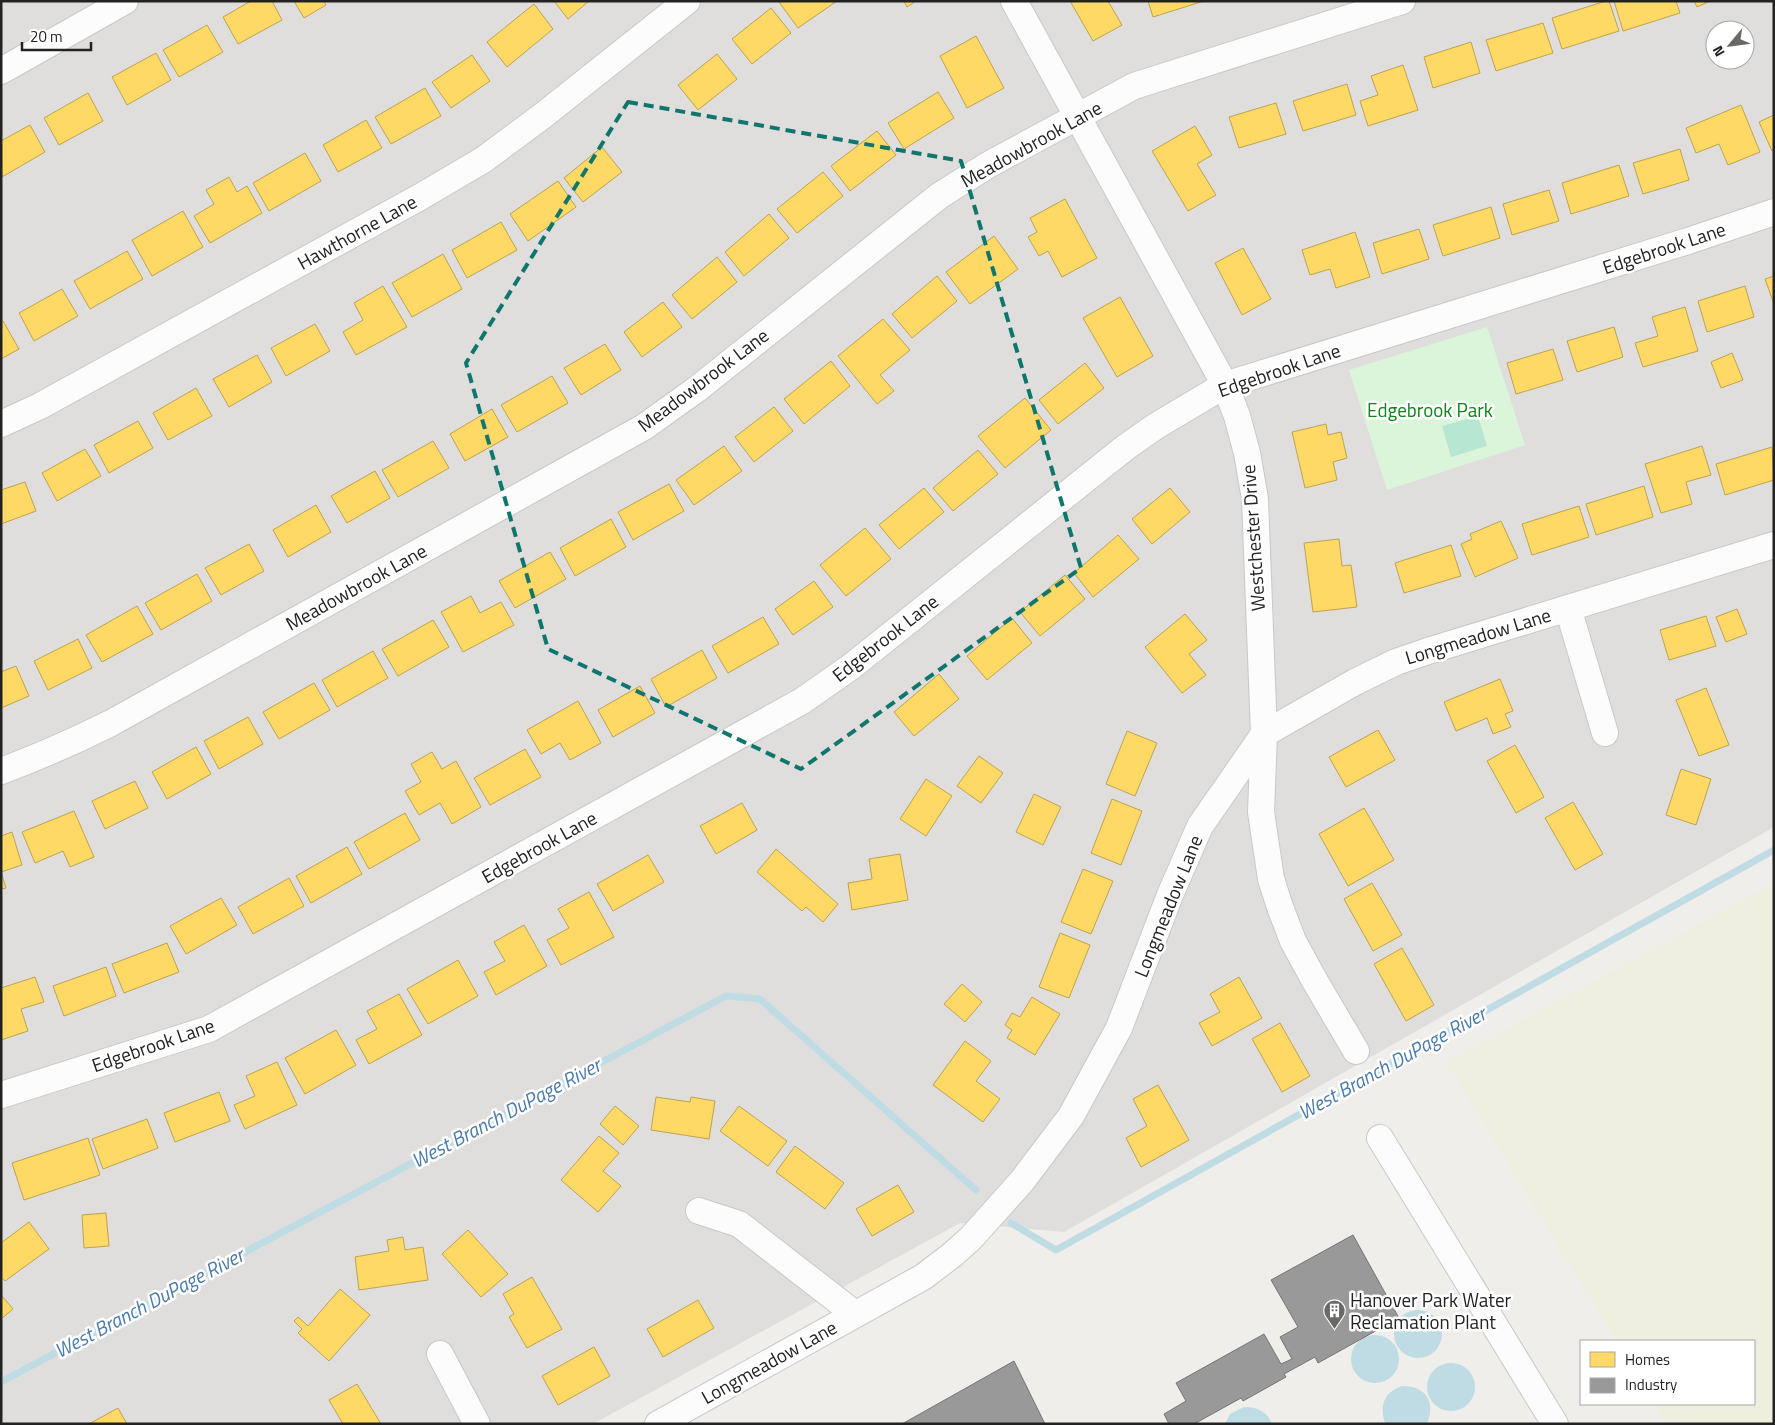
<svg xmlns="http://www.w3.org/2000/svg" width="1775" height="1425" font-family="'Titillium Web',sans-serif">
  <style>
    .residential { fill: #dfdedc; fill-rule: evenodd }
    .farmland { fill: #efefdf }
    .park { fill: #daf5da }
    .pitch { fill: #b7e6d2 }
    .water { fill: #bfdbe3 }
    .homes { fill: #ffd966; stroke: #bda252 }
    .industry { fill: #999; stroke: #757575 }
    .lines { fill: none; stroke-linecap: round; stroke-linejoin: round }
    .stream { stroke: #bfdbe3; stroke-width: 7 }
    .street-casing { stroke: #c9c8c7; stroke-width: 28 }
    .street { stroke: #fdfcfc; stroke-width: 26 }
    .marked { fill: none; stroke: #0f766e; stroke-width: 4; stroke-dasharray: 10 6; stroke-linejoin: round }
    .labels { text-anchor: middle; stroke-width: 5; stroke-linejoin: round; paint-order: stroke }
    .street-label { font-size: 19px; fill: #222; stroke: #fff }
    .park-label { font-size: 19px; fill: #0c8416; stroke: #fff }
    .poi-label { font-size: 19px; fill: #222; stroke: #fff; text-anchor: start }
    .water-label { font-size: 20px; font-style: italic; fill: #4a7aab; stroke: #fff }
  </style>
  <rect width="100%" height="100%" fill="#f0eeeb"/>
  <!-- residential -->
  <path class="residential" d="M1 1H1774V827L1064 1232 960 1223 593 1424H1ZM1715 30H1745V60H1715Z"/>
  <!-- farmland -->
  <path class="farmland" d="M1774 883V1424H1667L1654 1404H1754V1341H1616L1446 1062Z"/>
  <!-- park -->
  <path class="park" d="M1487 327 1525 445 1387 490 1349 370Z"/>
  <!-- pitch -->
  <path class="pitch" d="M1478 416 1487 446 1451 457 1442 426Z"/>
  <!-- water -->
  <g class="water">
    <circle cx="1418" cy="1334" r="24"/>
    <circle cx="1375" cy="1359" r="24"/>
    <circle cx="1451" cy="1387" r="24"/>
    <path d="M1402 1386C1426 1386 1436 1402 1427 1424L1385 1423C1379 1406 1384 1392 1402 1386Z"/>
    <path d="M1244 1407C1257 1407 1267 1411 1272 1424H1225L1230 1414Z"/>
  </g>
  <!-- homes -->
  <g class="homes">
    <path d="M251 1H272L282 20 238 44 223 17Z"/>
    <path d="M294 1H324L326 5 304 18Z"/>
    <path d="M554 1H589L568 19Z"/>
    <path d="M781 1H837L798 28 779 2Z"/>
    <path d="M904 1H916L907 7Z"/>
    <path d="M1070 1H1108L1122 25 1093 41Z"/>
    <path d="M1148 1H1204L1153 17Z"/>
    <path d="M1606 1H1609L1619 31 1562 49 1552 18Z"/>
    <path d="M1614 1H1676L1680 13 1623 31Z"/>
    <path d="M1694 1H1710L1697 7Z"/>
    <path d="M534 4 553 29 507 67 487 42Z"/>
    <path d="M771 8 791 33 752 64 732 39Z"/>
    <path d="M1543 23 1553 53 1496 71 1486 40Z"/>
    <path d="M207 25 223 52 179 77 163 50Z"/>
    <path d="M976 36 1004 88 967 108 940 56Z"/>
    <path d="M1471 42 1480 73 1433 88 1424 57Z"/>
    <path d="M156 53 171 80 127 105 112 77Z"/>
    <path d="M717 54 737 79 698 110 678 85Z"/>
    <path d="M472 55 490 81 451 108 432 82Z"/>
    <path d="M1403 65 1418 110 1368 126 1360 101 1378 95 1371 76Z"/>
    <path d="M1347 84 1356 115 1303 131 1293 101Z"/>
    <path d="M425 88 441 116 391 144 375 117Z"/>
    <path d="M938 92 954 118 904 149 888 123Z"/>
    <path d="M88 93 103 121 59 145 44 118Z"/>
    <path d="M1276 103 1286 134 1239 148 1229 117Z"/>
    <path d="M1741 105 1760 152 1728 165 1719 144 1696 153 1686 128Z"/>
    <path d="M1774 115V150L1772 151 1759 122Z"/>
    <path d="M366 120 382 148 338 172 323 145Z"/>
    <path d="M30 125 45 152 2 177 1 141Z"/>
    <path d="M1195 126 1212 155 1197 164 1216 195 1188 211 1152 151Z"/>
    <path d="M877 131 896 155 850 191 831 166Z"/>
    <path d="M602 147 622 172 583 202 564 178Z"/>
    <path d="M1680 149 1689 180 1643 194 1633 163Z"/>
    <path d="M305 153 321 181 269 211 253 183Z"/>
    <path d="M1619 165 1629 196 1571 214 1562 183Z"/>
    <path d="M823 172 843 196 797 233 777 209Z"/>
    <path d="M229 177 237 192 247 186 262 213 210 243 194 216 214 204 206 190Z"/>
    <path d="M558 181 576 207 528 241 510 214Z"/>
    <path d="M1549 190 1559 221 1512 235 1503 204Z"/>
    <path d="M1065 199 1097 258 1062 277 1048 251 1039 256 1028 237 1037 232 1030 218Z"/>
    <path d="M1491 207 1500 238 1443 256 1433 225Z"/>
    <path d="M183 211 203 247 152 276 132 240Z"/>
    <path d="M769 214 789 238 744 276 725 252Z"/>
    <path d="M501 222 517 250 467 278 452 250Z"/>
    <path d="M1419 229 1429 259 1382 274 1373 243Z"/>
    <path d="M1355 232 1370 277 1336 288 1330 269 1310 275 1302 250Z"/>
    <path d="M994 236 1018 269 970 304 946 272Z"/>
    <path d="M1243 248 1271 299 1242 315 1215 263Z"/>
    <path d="M127 251 143 279 90 309 74 281Z"/>
    <path d="M443 254 462 289 412 317 392 283Z"/>
    <path d="M717 257 737 282 692 319 672 295Z"/>
    <path d="M937 276 957 301 912 338 892 314Z"/>
    <path d="M1774 276V304L1765 279Z"/>
    <path d="M383 286 407 327 356 355 343 332 363 320 354 303Z"/>
    <path d="M1745 286 1754 317 1707 332 1698 301Z"/>
    <path d="M62 289 78 316 34 341 19 313Z"/>
    <path d="M1120 297 1153 356 1117 377 1083 318Z"/>
    <path d="M663 302 682 327 642 357 624 332Z"/>
    <path d="M1685 307 1698 351 1643 367 1635 343 1658 336 1652 317Z"/>
    <path d="M883 319 910 350 880 375 894 391 877 404 838 356Z"/>
    <path d="M3 321 19 349 1 359V322Z"/>
    <path d="M315 324 330 351 286 376 271 348Z"/>
    <path d="M1614 327 1623 357 1577 372 1567 341Z"/>
    <path d="M605 344 621 370 581 395 564 368Z"/>
    <path d="M1553 349 1563 380 1516 394 1507 363Z"/>
    <path d="M1732 353 1743 380 1721 388 1711 362Z"/>
    <path d="M257 355 272 382 229 407 213 379Z"/>
    <path d="M831 361 850 386 804 424 784 399Z"/>
    <path d="M1085 363 1104 388 1058 424 1039 400Z"/>
    <path d="M552 376 568 403 517 432 501 405Z"/>
    <path d="M196 388 212 416 168 440 153 413Z"/>
    <path d="M1025 398 1051 430 1005 468 978 436Z"/>
    <path d="M774 407 793 431 754 462 735 437Z"/>
    <path d="M492 409 508 437 465 461 450 434Z"/>
    <path d="M138 421 153 448 109 473 94 445Z"/>
    <path d="M1326 424 1328 435 1341 432 1347 458 1333 462 1337 480 1305 488 1292 432Z"/>
    <path d="M433 441 449 468 398 497 382 470Z"/>
    <path d="M724 446 742 471 694 505 676 480Z"/>
    <path d="M1702 446 1711 475 1686 482 1692 504 1661 513 1645 464Z"/>
    <path d="M1772 447 1774 480 1725 495 1716 464Z"/>
    <path d="M85 449 101 476 57 501 42 473Z"/>
    <path d="M978 450 998 474 953 511 933 488Z"/>
    <path d="M375 471 390 498 347 523 331 496Z"/>
    <path d="M25 482 36 511 1 524V490Z"/>
    <path d="M669 484 684 511 633 540 618 512Z"/>
    <path d="M1644 486 1653 517 1596 535 1586 504Z"/>
    <path d="M924 488 944 512 899 549 879 525Z"/>
    <path d="M1170 488 1190 512 1152 544 1132 519Z"/>
    <path d="M316 505 331 532 288 557 273 530Z"/>
    <path d="M1579 506 1589 537 1532 555 1522 524Z"/>
    <path d="M611 519 626 547 575 576 560 548Z"/>
    <path d="M1501 521 1518 558 1475 577 1461 544 1472 539 1470 534Z"/>
    <path d="M865 528 891 559 846 596 820 565Z"/>
    <path d="M1118 535 1139 559 1093 597 1074 573Z"/>
    <path d="M1339 539 1342 566 1351 565 1357 607 1313 612 1304 543Z"/>
    <path d="M249 544 264 571 221 595 205 568Z"/>
    <path d="M1451 545 1461 576 1404 593 1395 563Z"/>
    <path d="M550 552 566 579 515 608 499 581Z"/>
    <path d="M197 574 212 601 161 630 145 603Z"/>
    <path d="M1065 575 1085 599 1040 636 1020 612Z"/>
    <path d="M814 581 833 607 793 635 775 609Z"/>
    <path d="M471 596 480 613 501 602 514 625 463 652 441 612Z"/>
    <path d="M137 606 153 634 102 662 86 635Z"/>
    <path d="M1737 609 1747 634 1726 642 1716 617Z"/>
    <path d="M1185 614 1207 640 1189 654 1206 675 1182 693 1145 647Z"/>
    <path d="M1706 616 1716 646 1669 660 1660 630Z"/>
    <path d="M763 617 779 644 728 673 712 646Z"/>
    <path d="M1012 618 1032 643 987 680 967 656Z"/>
    <path d="M433 620 449 647 398 676 382 649Z"/>
    <path d="M78 639 92 668 48 690 34 661Z"/>
    <path d="M702 650 717 678 666 707 651 679Z"/>
    <path d="M373 651 388 678 337 707 322 680Z"/>
    <path d="M16 666 29 696 1 708V672Z"/>
    <path d="M939 674 959 699 914 736 894 712Z"/>
    <path d="M1500 679 1513 711 1505 714 1511 727 1493 734 1487 718 1456 731 1444 702Z"/>
    <path d="M314 683 330 710 279 739 263 712Z"/>
    <path d="M640 686 655 713 613 737 598 710Z"/>
    <path d="M1706 688 1729 745 1699 756 1676 700Z"/>
    <path d="M578 701 601 743 570 760 560 743 541 754 527 730Z"/>
    <path d="M248 717 263 744 219 769 204 741Z"/>
    <path d="M1378 730 1395 760 1346 787 1329 757Z"/>
    <path d="M1127 731 1157 743 1135 796 1106 784Z"/>
    <path d="M1515 745 1544 797 1516 813 1487 761Z"/>
    <path d="M196 747 211 774 167 799 152 772Z"/>
    <path d="M525 749 541 777 490 805 474 778Z"/>
    <path d="M432 752 442 769 456 761 481 807 452 824 440 803 419 815 405 791 421 782 411 764Z"/>
    <path d="M979 756 1003 773 981 803 957 786Z"/>
    <path d="M1681 769 1711 779 1696 825 1666 815Z"/>
    <path d="M926 779 952 796 926 836 900 819Z"/>
    <path d="M135 781 148 808 105 829 92 801Z"/>
    <path d="M1034 794 1061 807 1043 845 1016 832Z"/>
    <path d="M1112 799 1142 811 1121 865 1091 853Z"/>
    <path d="M1573 802 1603 854 1575 870 1545 818Z"/>
    <path d="M742 803 757 830 716 854 700 826Z"/>
    <path d="M1364 808 1394 860 1348 886 1319 834Z"/>
    <path d="M74 811 94 857 70 867 63 851 35 863 22 832Z"/>
    <path d="M405 813 420 840 369 869 354 842Z"/>
    <path d="M12 832 22 865 1 872V836Z"/>
    <path d="M347 847 362 874 311 903 296 876Z"/>
    <path d="M776 849 838 904 823 922 806 907 802 911 757 872Z"/>
    <path d="M900 854 908 900 852 910 848 883 872 879 869 859Z"/>
    <path d="M648 855 664 882 613 911 597 884Z"/>
    <path d="M1083 869 1113 881 1091 934 1061 922Z"/>
    <path d="M1 872 6 888 1 889Z"/>
    <path d="M289 878 304 906 253 934 238 907Z"/>
    <path d="M1372 883 1402 935 1373 951 1344 899Z"/>
    <path d="M589 892 614 937 561 965 547 940 569 928 558 909Z"/>
    <path d="M221 898 237 925 186 954 170 926Z"/>
    <path d="M524 925 547 966 496 995 484 972 505 961 494 942Z"/>
    <path d="M1060 933 1090 945 1069 998 1039 987Z"/>
    <path d="M167 943 179 972 124 993 112 964Z"/>
    <path d="M1402 948 1434 1005 1406 1021 1374 964Z"/>
    <path d="M458 960 478 996 428 1024 407 989Z"/>
    <path d="M106 967 116 996 64 1016 53 986Z"/>
    <path d="M35 977 44 1002 21 1009 28 1031 1 1040V988Z"/>
    <path d="M1239 977 1262 1018 1212 1046 1199 1023 1220 1012 1210 994Z"/>
    <path d="M962 984 982 1002 965 1022 944 1004Z"/>
    <path d="M399 994 422 1035 369 1064 356 1040 377 1029 367 1011Z"/>
    <path d="M1032 997 1060 1014 1035 1055 1007 1038 1012 1030 1005 1025 1012 1013 1020 1017Z"/>
    <path d="M1280 1023 1310 1076 1282 1092 1252 1039Z"/>
    <path d="M336 1030 356 1065 305 1094 285 1058Z"/>
    <path d="M965 1041 991 1061 976 1081 1000 1099 983 1122 933 1085Z"/>
    <path d="M277 1062 297 1105 245 1129 234 1105 255 1096 246 1076Z"/>
    <path d="M1158 1085 1189 1140 1141 1167 1126 1138 1147 1126 1133 1099Z"/>
    <path d="M219 1092 230 1121 175 1142 164 1113Z"/>
    <path d="M656 1097 690 1102 691 1097 715 1101 709 1139 651 1130Z"/>
    <path d="M615 1106 639 1126 623 1145 600 1124Z"/>
    <path d="M739 1106 787 1141 768 1166 720 1131Z"/>
    <path d="M147 1119 158 1148 103 1169 92 1139Z"/>
    <path d="M599 1136 619 1153 603 1171 621 1186 598 1212 561 1180Z"/>
    <path d="M88 1138 100 1175 24 1200 12 1163Z"/>
    <path d="M795 1146 844 1183 825 1209 776 1172Z"/>
    <path d="M898 1185 914 1212 872 1236 856 1209Z"/>
    <path d="M106 1213 109 1246 84 1248 82 1215Z"/>
    <path d="M29 1222 49 1249 5 1281 1 1277V1243Z"/>
    <path d="M468 1230 508 1274 481 1297 442 1254Z"/>
    <path d="M403 1237 405 1250 423 1247 428 1280 359 1290 355 1257 389 1251 387 1240Z"/>
    <path d="M532 1277 562 1329 527 1348 509 1317 514 1314 503 1294Z"/>
    <path d="M340 1289 370 1315 329 1361 298 1333 302 1329 294 1321 298 1317 308 1326Z"/>
    <path d="M1 1295 13 1309 1 1319Z"/>
    <path d="M698 1300 714 1328 663 1357 647 1329Z"/>
    <path d="M594 1347 610 1376 558 1405 542 1376Z"/>
    <path d="M357 1384 381 1424H343L329 1400Z"/>
    <path d="M118 1408 127 1424H89Z"/>
  </g>
  <!-- industry -->
  <g class="industry">
    <path d="M1353 1235 1399 1318 1318 1363 1315 1357 1284 1374 1286 1377 1243 1401 1241 1398 1194 1424H1169L1164 1414 1186 1401 1176 1383 1264 1334 1281 1364 1292 1359 1280 1337 1298 1327 1271 1280Z"/>
    <path d="M1014 1361 1045 1424H902Z"/>
  </g>
  <g class="lines">
    <!-- stream -->
    <g class="stream">
      <path d="M1011 1223 1056 1250 1774 850"/>
      <path d="M1 1382 726 996 760 999 976 1190"/>
    </g>
    <defs>
      <g id="street">
        <path d="M1014 1 1225 385 1237 416 1247 453 1255 499 1264 734 1261 812 1271 879 1280 907 1293 941 1316 983 1356 1051"/>
        <path d="M1 71 125 1"/>
        <path d="M1 424 40 406 420 197 483 160 541 117 687 1"/>
        <path d="M1568 608 1605 733"/>
        <path d="M1 771C39 757 75 741 111 723L644 427 697 389 939 196 988 165 1134 86 1402 1"/>
        <path d="M1 1095 209 1029 802 701 852 666 1126 447 1156 426 1225 385 1688 241 1774 212"/>
        <path d="M1380 1138 1555 1424"/>
        <path d="M699 1211 739 1224 855 1314"/>
        <path d="M440 1354 477 1424"/>
        <path d="M658 1424 923 1277 952 1255 971 1238 1022 1181 1071 1116 1119 1028 1170 895 1200 826 1264 734 1355 682 1396 662 1428 651 1774 545"/>
      </g>
    </defs>
    <!-- street casing -->
    <use href="#street" class="street-casing"/>
    <!-- street -->
    <use href="#street" class="street"/>
  </g>
  <!-- marked area -->
  <path class="marked" d="M628 102 961 161 1081 568 801 769 548 649 466 363Z"/>
  <!-- icons -->
  <defs>
    <symbol id="building-pin" viewBox="-11 -11 22 30"><path d="M0 17L-7.5 6A9.5 9.5 0 1 1 7.5 6Z" fill="#6a6968" stroke="#fff"/><path d="M-4-6H4V6H1V3H-1V6H-4ZM-2.5-4.3h1.7v1.8h-1.7ZM.8-4.3h1.7v1.8H.8ZM-2.5-1h1.7V.8h-1.7ZM.8-1h1.7V.8H.8Z" fill="#fff"/></symbol>
  </defs>
  <g fill-rule="evenodd">
    <use href="#building-pin" x="1322" y="1298" width="25" height="34"/>
  </g>
  <g class="labels">
    <!-- street labels -->
    <g class="street-label">
      <text transform="translate(1031 144) rotate(-29)" y="7">Meadowbrook Lane</text>
      <text transform="translate(357 232) rotate(-29)" y="7">Hawthorne Lane</text>
      <text transform="translate(1664 248) rotate(-18)" y="7">Edgebrook Lane</text>
      <text transform="translate(1279 370) rotate(-19)" y="7">Edgebrook Lane</text>
      <text transform="translate(703 380) rotate(-37)" y="7">Meadowbrook Lane</text>
      <text transform="translate(1253 538) rotate(-94)" y="7">Westchester Drive</text>
      <text transform="translate(356 587) rotate(-29)" y="7">Meadowbrook Lane</text>
      <text transform="translate(1478 636) rotate(-17)" y="7">Longmeadow Lane</text>
      <text transform="translate(885 638) rotate(-38)" y="7">Edgebrook Lane</text>
      <text transform="translate(539 847) rotate(-29)" y="7">Edgebrook Lane</text>
      <text transform="translate(1168 906) rotate(-68)" y="7">Longmeadow Lane</text>
      <text transform="translate(153 1045) rotate(-19)" y="7">Edgebrook Lane</text>
      <text transform="translate(769 1362) rotate(-29)" y="7">Longmeadow Lane</text>
    </g>
    <!-- park labels -->
    <g class="park-label">
      <text x="1430" y="417">Edgebrook Park</text>
    </g>
    <!-- poi labels -->
    <g class="poi-label">
      <text x="1350" y="1307">Hanover Park Water<tspan x="1350" dy="22">Reclamation Plant</tspan></text>
    </g>
    <!-- water labels -->
    <g class="water-label">
      <text transform="translate(1392 1063) rotate(-29)" y="7">West Branch DuPage River</text>
      <text transform="translate(506 1113) rotate(-28)" y="7">West Branch DuPage River</text>
      <text transform="translate(149 1303) rotate(-28)" y="7">West Branch DuPage River</text>
    </g>
  </g>
  <!-- border -->
  <rect width="1775" height="1425" fill="none" stroke="#222222" stroke-width="5"/>
  <!-- legend -->
  <rect x="1580" y="1340" width="175" height="65" fill="#ffffff" stroke="#a7a7a7"/>
  <rect x="1590" y="1352" width="25" height="15" fill="#ffd966" stroke="#a7a7a7"/>
  <text x="1625" y="1365" font-size="15" fill="#222222">Homes</text>
  <rect x="1590" y="1378" width="25" height="15" fill="#999999" stroke="#a7a7a7"/>
  <text x="1625" y="1390" font-size="15" fill="#222222">Industry</text>
  <!-- north arrow -->
  <g transform="translate(1730 45) rotate(241)"><circle r="24" fill="#ffffff" stroke="#a7a7a7"/>
  <path d="M0-4L9 19L0 12L-9 19Z" fill="#6a6968"/>
  <text y="-8" font-size="14" font-weight="bold" text-anchor="middle" fill="#222222">N</text>
  </g>
  <!-- scale -->
  <path d="M22 42v8h69v-8" fill="none" stroke="#222222" stroke-width="2.5"/>
  <text x="30" y="42" font-size="15" fill="#222222" stroke="#ffffff" stroke-width="4" paint-order="stroke">20 m</text>
</svg>
